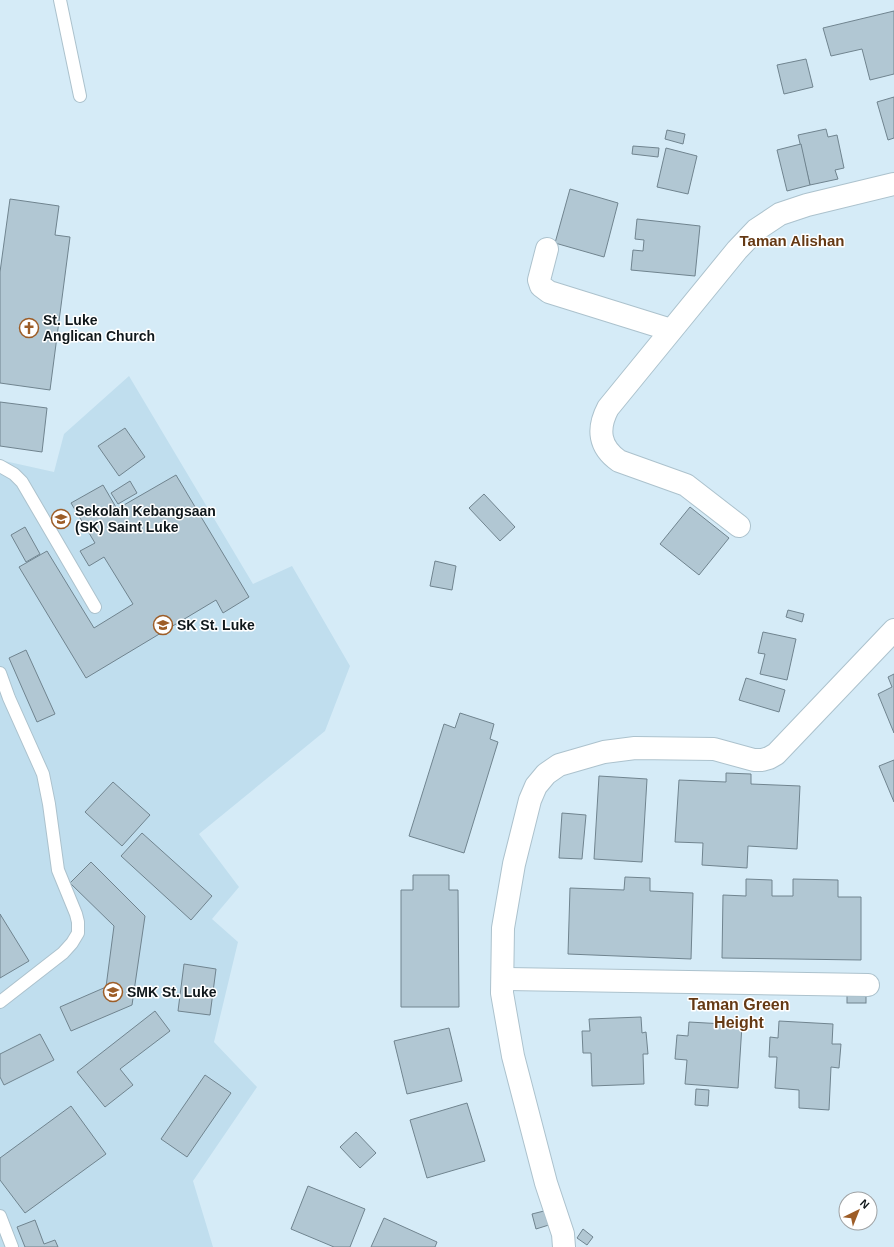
<svg xmlns="http://www.w3.org/2000/svg" width="894" height="1247" font-family="Arial,sans-serif">
  <style>
    .built { fill: #c0deee }
    .building { fill: #b1c7d3; stroke: #70848f }
    .lines { fill: none; stroke-linecap: round; stroke-linejoin: round }
    .lane-casing { stroke: #acc2cd; stroke-width: 14 }
    .street-casing { stroke: #acc2cd; stroke-width: 24 }
    .lane { stroke: #fff; stroke-width: 12 }
    .street { stroke: #fff; stroke-width: 22 }
    .labels { text-anchor: middle; stroke-width: 3; stroke-linejoin: round; paint-order: stroke }
    .poi-label { font-size: 14px; font-weight: bold; fill: #0f171b; stroke: #fff; text-anchor: start }
    .neighbourhood-label { font-size: 15px; font-weight: bold; fill: #653914; stroke: #fff }
    .quarter-label { font-size: 16px; font-weight: bold; fill: #653914; stroke: #fff }
  </style>
  <rect width="100%" height="100%" fill="#d5ebf7"/>
  <!-- built -->
  <path class="built" d="M129 376 253 584 292 566 350 666 325 731 199 834 239 887 212 919 238 942 214 1042 257 1087 193 1181 213 1247H0V460L54 472 64 434Z"/>
  <!-- building -->
  <g class="building">
    <path d="M894 11V74L870 80 862 49 831 56 823 28Z"/>
    <path d="M806 59 813 87 784 94 777 65Z"/>
    <path d="M894 97V138L888 140 877 102Z"/>
    <path d="M826 129 828 137 837 135 844 168 835 170 838 179 810 185 798 135Z"/>
    <path d="M667 130 685 134 683 144 665 139Z"/>
    <path d="M801 144 810 185 787 191 777 150Z"/>
    <path d="M633 146 659 148 658 157 632 154Z"/>
    <path d="M666 148 697 156 688 194 657 187Z"/>
    <path d="M570 189 618 203 604 257 555 243Z"/>
    <path d="M10 199 59 206 55 235 70 237 50 390 0 383V272Z"/>
    <path d="M637 219 700 226 695 276 631 270 633 250 643 251 644 240 635 239Z"/>
    <path d="M0 402 47 408 42 452 0 446Z"/>
    <path d="M125 428 145 457 119 476 98 446Z"/>
    <path d="M176 475 249 597 223 613 216 600 86 678 19 567 47 551 94 628 133 604 104 557 89 566 80 551 95 543 71 503 103 485 117 509Z"/>
    <path d="M130 481 137 493 118 504 111 493Z"/>
    <path d="M484 494 515 527 500 541 469 508Z"/>
    <path d="M690 507 729 538 699 575 660 544Z"/>
    <path d="M25 527 40 554 26 562 11 535Z"/>
    <path d="M435 561 456 566 452 590 430 586Z"/>
    <path d="M788 610 804 614 802 622 786 617Z"/>
    <path d="M763 632 796 639 787 680 760 674 765 654 758 653Z"/>
    <path d="M26 650 55 714 37 722 9 658Z"/>
    <path d="M894 674V733L878 694 892 687 888 677Z"/>
    <path d="M746 678 785 690 779 712 739 700Z"/>
    <path d="M460 713 494 724 490 739 498 742 464 853 409 836 444 724 455 728Z"/>
    <path d="M894 760V802L879 766Z"/>
    <path d="M726 773 751 774V784L800 786 797 849 748 846 747 868 702 865 703 843 675 842 679 780 726 782Z"/>
    <path d="M599 776 647 779 642 862 594 859Z"/>
    <path d="M113 782 150 815 122 846 85 812Z"/>
    <path d="M562 813 586 815 582 859 559 858Z"/>
    <path d="M142 833 212 896 191 920 121 856Z"/>
    <path d="M91 862 145 916 132 1005 71 1031 60 1007 106 987 114 926 70 883Z"/>
    <path d="M413 875H449V890H458L459 1007H401V890H413Z"/>
    <path d="M625 877 650 878V891L693 893 691 959 568 954 570 888 624 890Z"/>
    <path d="M746 879 772 880V896H793V879L838 880V897H861V960L722 958 723 895 746 896Z"/>
    <path d="M0 914 29 961 0 978Z"/>
    <path d="M184 964 216 969 210 1015 178 1011Z"/>
    <rect x="847" y="995" width="19" height="8"/>
    <path d="M155 1011 170 1031 120 1069 133 1085 105 1107 77 1072Z"/>
    <path d="M641 1017 642 1033 646 1032 648 1054H643L644 1084 592 1086 591 1053H583L582 1031H590L589 1019Z"/>
    <path d="M779 1021 833 1024 832 1044H841L839 1068 831 1067 829 1110 799 1108V1090L775 1088 777 1057H769L770 1037 778 1038Z"/>
    <path d="M689 1022 742 1025 738 1088 685 1084 687 1060 675 1059 677 1035 688 1036Z"/>
    <path d="M449 1028 462 1081 407 1094 394 1041Z"/>
    <path d="M40 1034 54 1060 4 1085 0 1077V1054Z"/>
    <path d="M205 1075 231 1093 187 1157 161 1139Z"/>
    <path d="M696 1089 709 1090 708 1106 695 1105Z"/>
    <path d="M467 1103 485 1161 427 1178 410 1120Z"/>
    <path d="M71 1106 106 1154 25 1213 0 1180V1158Z"/>
    <path d="M356 1132 376 1153 360 1168 340 1147Z"/>
    <path d="M308 1186 365 1209 350 1247H334L291 1229Z"/>
    <path d="M548 1210 552 1224 536 1229 532 1214Z"/>
    <path d="M384 1218 437 1242 435 1247H371Z"/>
    <path d="M35 1220 44 1244 55 1240 58 1247H25L17 1227Z"/>
    <path d="M583 1229 593 1237 587 1245 577 1238Z"/>
  </g>
  <g class="lines">
    <defs>
      <g id="lane">
        <path d="M60 0 80 96"/>
        <path d="M0 466 14 474 22 482 95 607"/>
        <path d="M0 673 9 698 43 774 49 804 58 870 76 914 78 922V933L72 943 63 953 0 1002"/>
        <path d="M0 1216 12 1247"/>
      </g>
      <g id="street">
        <path d="M547 249 539 280 541 286 549 292 671 330"/>
        <path d="M739 526 686 485 619 461C599 447 597 429 608 408L737 250 756 230 780 214 807 205 894 184"/>
        <path d="M503 979 868 985"/>
        <path d="M564 1247 563 1234 546 1183 513 1056 502 993 503 928 514 864 530 800 536 786 546 774 559 765 604 752 635 748 714 749 754 760H762L769 758 776 754 894 630"/>
      </g>
    </defs>
    <!-- lane casing -->
    <use href="#lane" class="lane-casing"/>
    <!-- street casing -->
    <use href="#street" class="street-casing"/>
    <!-- lane -->
    <use href="#lane" class="lane"/>
    <!-- street -->
    <use href="#street" class="street"/>
  </g>
  <!-- icons -->
  <defs>
    <symbol id="church-ring" viewBox="-11 -11 22 22"><circle r="9.5" fill="#fff" stroke="#9d5d27" stroke-width="1.5"/><path d="M-1.2-6h2.4v3.5h3.3v2.4h-3.3V6h-2.4V-.1h-3.3v-2.4h3.3Z" fill="#9d5d27"/></symbol>
    <symbol id="school-ring" viewBox="-11 -11 22 22"><circle r="9.5" fill="#fff" stroke="#9d5d27" stroke-width="1.5"/><path d="M0-5L7-2L0 1L-7-2ZM-4 1L0 2.5L4 1V4Q0 6-4 4Z" fill="#9d5d27"/></symbol>
  </defs>
  <g fill-rule="evenodd">
    <use href="#church-ring" x="18" y="317" width="22" height="22"/>
    <use href="#school-ring" x="50" y="508" width="22" height="22"/>
    <use href="#school-ring" x="152" y="614" width="22" height="22"/>
    <use href="#school-ring" x="102" y="981" width="22" height="22"/>
  </g>
  <g class="labels">
    <!-- poi labels -->
    <g class="poi-label">
      <text x="43" y="325">St. Luke<tspan x="43" dy="16">Anglican Church</tspan></text>
      <text x="75" y="516">Sekolah Kebangsaan<tspan x="75" dy="16">(SK) Saint Luke</tspan></text>
      <text x="177" y="630">SK St. Luke</text>
      <text x="127" y="997">SMK St. Luke</text>
    </g>
    <!-- neighbourhood labels -->
    <g class="neighbourhood-label">
      <text x="792" y="246">Taman Alishan</text>
    </g>
    <!-- quarter labels -->
    <g class="quarter-label">
      <text x="739" y="1010">Taman Green<tspan x="739" dy="18">Height</tspan></text>
    </g>
  </g>
  <!-- north arrow -->
  <g transform="translate(858 1211) rotate(43)"><circle r="19" fill="#ffffff" stroke="#9fa2a4"/>
  <path d="M0-3L7 15L0 10L-7 15Z" fill="#9d5d27"/>
  <text y="-6" font-size="11" font-weight="bold" text-anchor="middle" fill="#0f171b">N</text>
  </g>
</svg>
